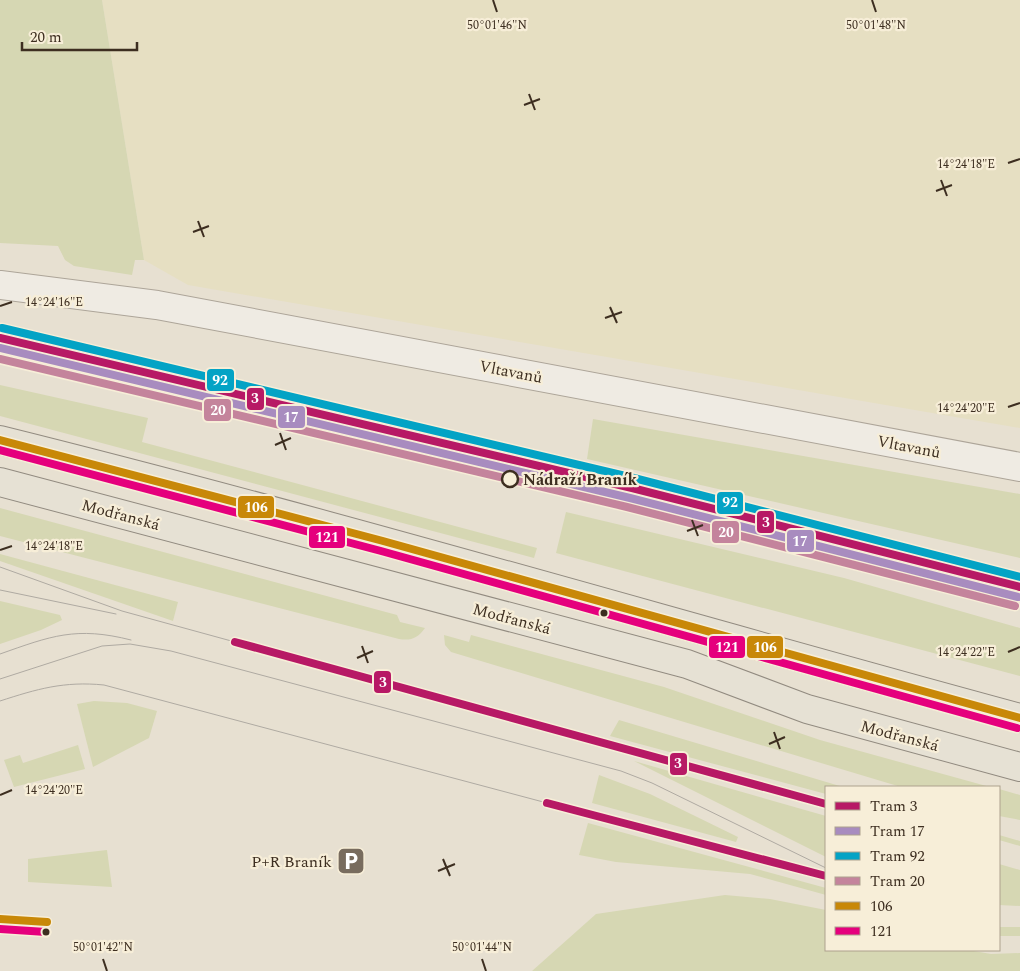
<svg xmlns="http://www.w3.org/2000/svg" width="1020" height="971" font-family="Spectral,serif">
  <style>
    .farmland { fill: #e6dfc2 }
    .green { fill: #d6d7b3 }
    .lines { fill: none; stroke-linecap: round; stroke-linejoin: round }
    .minor-casing { stroke: #ada599; stroke-width: 30 }
    .major-casing { stroke: #928b80; stroke-width: 30 }
    .minor { stroke: #efebe3; stroke-width: 28 }
    .major { stroke: #e6e1d4; stroke-width: 28 }
    .tram { stroke: #afaaa2; stroke-width: 1 }
    .bus-1-casing { stroke: #f7eed8; stroke-width: 11 }
    .bus-2-casing { stroke: #f7eed8; stroke-width: 11 }
    .bus-1 { stroke: #c88808; stroke-width: 8 }
    .bus-2 { stroke: #e5007d; stroke-width: 8 }
    .tram-1-casing { stroke: #f7eed8; stroke-width: 11 }
    .tram-2-casing { stroke: #f7eed8; stroke-width: 11 }
    .tram-3-casing { stroke: #f7eed8; stroke-width: 11 }
    .tram-4-casing { stroke: #f7eed8; stroke-width: 11 }
    .tram-1 { stroke: #b71965; stroke-width: 8 }
    .tram-2 { stroke: #a88cbf; stroke-width: 8 }
    .tram-3 { stroke: #03a3c5; stroke-width: 8 }
    .tram-4 { stroke: #c4849c; stroke-width: 8 }
    .ticks { fill: none; stroke: #3d2e20; stroke-width: 2 }
    .stop-dot { fill: #f7eed8; stroke: #3d2e20; stroke-width: 2.5 }
    .bus-dot { fill: #3d2e20; stroke: #f7eed8; stroke-width: 2 }
    .labels { text-anchor: middle; stroke-width: 4.5; stroke-linejoin: round; paint-order: stroke }
    .street-label { font-size: 16px; fill: #3d2e20; stroke: #f7eed8 }
    .stop-label { font-size: 16px; font-weight: bold; fill: #3d2e20; stroke: #f7eed8; text-anchor: start }
    .poi-label { font-size: 16px; fill: #3d2e20; stroke: #f7eed8; text-anchor: end }
    .ticks-label { font-size: 12px; text-anchor: middle; fill: #3d2e20; stroke: #f7eed8; stroke-width: 4.5; stroke-linejoin: round; paint-order: stroke }
    .line-badge { stroke: #f7eed8; stroke-width: 2 }
    .badge-label { font-size: 14px; text-anchor: middle; font-weight: bold; fill: #fff }
  </style>
  <rect width="100%" height="100%" fill="#e7e0d1"/>
  <!-- farmland -->
  <path class="farmland" d="M102 0H1020V428L188 285 144 260Z"/>
  <!-- green -->
  <g class="green">
    <path d="M0 0H102L144 260H135L132 275 74 266 65 260 58 246 0 243Z"/>
    <path d="M0 385 148 418 142 442 537 548 534 558 0 416Z"/>
    <path d="M593 419 1020 494V558L587 459Z"/>
    <path d="M0 508 397 615 400 622 425 628C418 638 411 641 399 639L0 536Z"/>
    <path d="M566 512 844 578 1020 628V676L556 553Z"/>
    <path d="M0 554 178 602 173 621 0 561Z"/>
    <path d="M0 601 60 615 62 620 41 630 0 644Z"/>
    <path d="M444 635 469 642 471 635 664 687 820 740 990 787H901L451 652 445 645Z"/>
    <path d="M94 701 127 703 157 711 149 738 93 767 77 704Z"/>
    <path d="M619 720 843 787H826V794L610 736Z"/>
    <path d="M78 745 85 769 14 787 4 760 20 755 23 763Z"/>
    <path d="M634 761 826 816V857Z"/>
    <path d="M599 775 650 794 738 837 736 842 592 803Z"/>
    <path d="M999 789 1020 795V820L999 816Z"/>
    <path d="M588 823 826 888V895L750 874 616 862 579 855Z"/>
    <path d="M999 835 1020 841V846L999 840Z"/>
    <path d="M107 850 112 887 28 882V859Z"/>
    <path d="M999 864 1020 870V906L999 905Z"/>
    <path d="M725 895 770 899 826 910V950H968L991 954 1020 953V971H532L596 914Z"/>
    <rect x="999" y="927" width="21" height="9"/>
  </g>
  <g class="lines">
    <defs>
      <path id="minor" d="M0 285 157 305 1020 467"/>
      <g id="major">
        <path d="M0 440C342 525 680 626 1020 718"/>
        <path d="M0 482 687 664 807 709 1020 767"/>
      </g>
    </defs>
    <!-- minor casing -->
    <use href="#minor" class="minor-casing"/>
    <!-- major casing -->
    <use href="#major" class="major-casing"/>
    <!-- minor -->
    <use href="#minor" class="minor"/>
    <!-- major -->
    <use href="#major" class="major"/>
    <!-- tram -->
    <g class="tram">
      <path d="M0 567 122 611 235 642"/>
      <path d="M0 590 116 614"/>
      <path d="M0 654C51 636 76 626 131 640"/>
      <path d="M0 679 102 646 130 644 171 651 621 771 652 783 826 868"/>
      <path d="M0 701C37 689 64 681 104 685L547 803"/>
    </g>
    <defs>
      <g id="bus-1">
        <path d="M0 440 383 541 1020 718"/>
        <path d="M0 919 47 922"/>
      </g>
      <g id="bus-2">
        <path d="M0 450 381 551 1017 728"/>
        <path d="M0 929 46 932"/>
      </g>
    </defs>
    <!-- bus-1 casing -->
    <use href="#bus-1" class="bus-1-casing"/>
    <!-- bus-2 casing -->
    <use href="#bus-2" class="bus-2-casing"/>
    <!-- bus-1 -->
    <use href="#bus-1" class="bus-1"/>
    <!-- bus-2 -->
    <use href="#bus-2" class="bus-2"/>
    <defs>
      <g id="tram-1">
        <path d="M0 338 632 488 1020 587"/>
        <path d="M235 642 826 804"/>
        <path d="M547 803 826 876"/>
      </g>
      <path id="tram-2" d="M0 348 630 498 1018 597"/>
      <path id="tram-3" d="M2 328 634 478 1020 577"/>
      <path id="tram-4" d="M0 359 627 507 1015 606"/>
    </defs>
    <!-- tram-1 casing -->
    <use href="#tram-1" class="tram-1-casing"/>
    <!-- tram-2 casing -->
    <use href="#tram-2" class="tram-2-casing"/>
    <!-- tram-3 casing -->
    <use href="#tram-3" class="tram-3-casing"/>
    <!-- tram-4 casing -->
    <use href="#tram-4" class="tram-4-casing"/>
    <!-- tram-1 -->
    <use href="#tram-1" class="tram-1"/>
    <!-- tram-2 -->
    <use href="#tram-2" class="tram-2"/>
    <!-- tram-3 -->
    <use href="#tram-3" class="tram-3"/>
    <!-- tram-4 -->
    <use href="#tram-4" class="tram-4"/>
  </g>
  <!-- ticks -->
  <path class="ticks" d="M493 0 497 12M872 0 876 12M529 94 535 110M524 105 540 99M1008 163 1020 159M941 180 947 196M936 191 952 185M198 221 204 237M193 232 209 226M0 306 12 302M610 307 617 323M605 318 622 312M1008 407 1020 403M280 433 286 450M275 445 291 438M692 520 698 536M687 531 703 525M0 550 12 546M362 646 368 663M1008 652 1020 647M357 658 373 651M774 732 780 749M769 744 785 737M0 795 12 790M443 859 450 876M438 871 455 864M103 959 107 971M482 959 486 971"/>
  <!-- icons -->
  <defs>
    <symbol id="parking-square" viewBox="-11 -11 22 22"><rect x="-9" y="-9" width="18" height="18" rx="4" fill="#786c5e" stroke="#f7eed8"/><path d="M-3.5-5.5H1a3.5 3.5 0 0 1 0 7H-1V5.5H-3.5ZM-1-3.4V-.6H.8a1.4 1.4 0 0 0 0-2.8Z" fill="#fff"/></symbol>
  </defs>
  <g fill-rule="evenodd">
    <use href="#parking-square" x="335" y="845" width="32" height="32"/>
  </g>
  <!-- markers -->
  <circle class="stop-dot" cx="510" cy="479" r="8"/>
  <g class="bus-dot">
    <circle cx="604" cy="613" r="4.5"/>
    <circle cx="46" cy="932" r="4.5"/>
  </g>
  <g class="labels">
    <!-- street labels -->
    <g class="street-label">
      <text transform="translate(511 371) rotate(11)" y="6">Vltavanů</text>
      <text transform="translate(909 446) rotate(11)" y="6">Vltavanů</text>
      <text transform="translate(121 514) rotate(15)" y="6">Modřanská</text>
      <text transform="translate(512 618) rotate(15)" y="6">Modřanská</text>
      <text transform="translate(900 735) rotate(15)" y="6">Modřanská</text>
    </g>
    <!-- stop labels -->
    <g class="stop-label">
      <text x="523" y="485">Nádraží Braník</text>
    </g>
    <!-- poi labels -->
    <g class="poi-label">
      <text x="332" y="867">P+R Braník</text>
    </g>
  </g>
  <g class="ticks-label">
    <text x="497" y="29">50°01'46"N</text>
    <text x="876" y="29">50°01'48"N</text>
    <text x="966" y="168">14°24'18"E</text>
    <text x="54" y="306">14°24'16"E</text>
    <text x="966" y="412">14°24'20"E</text>
    <text x="54" y="550">14°24'18"E</text>
    <text x="966" y="656">14°24'22"E</text>
    <text x="54" y="794">14°24'20"E</text>
    <text x="103" y="951">50°01'42"N</text>
    <text x="482" y="951">50°01'44"N</text>
  </g>
  <g class="line-badge">
    <rect x="206" y="368" width="29" height="24" rx="5" fill="#03a3c5"/>
    <rect x="246" y="387" width="19" height="24" rx="5" fill="#b71965"/>
    <rect x="203" y="398" width="29" height="24" rx="5" fill="#c4849c"/>
    <rect x="277" y="405" width="29" height="24" rx="5" fill="#a88cbf"/>
    <rect x="716" y="491" width="28" height="24" rx="5" fill="#03a3c5"/>
    <rect x="237" y="495" width="38" height="24" rx="5" fill="#c88808"/>
    <rect x="756" y="510" width="19" height="24" rx="5" fill="#b71965"/>
    <rect x="711" y="520" width="29" height="24" rx="5" fill="#c4849c"/>
    <rect x="308" y="525" width="38" height="24" rx="5" fill="#e5007d"/>
    <rect x="786" y="529" width="29" height="24" rx="5" fill="#a88cbf"/>
    <rect x="746" y="635" width="38" height="24" rx="5" fill="#c88808"/>
    <rect x="708" y="635" width="38" height="24" rx="5" fill="#e5007d"/>
    <rect x="373" y="670" width="19" height="24" rx="5" fill="#b71965"/>
    <rect x="669" y="752" width="19" height="24" rx="5" fill="#b71965"/>
  </g>
  <g class="badge-label">
    <text x="220" y="385">92</text>
    <text x="255" y="403">3</text>
    <text x="218" y="415">20</text>
    <text x="291" y="422">17</text>
    <text x="730" y="507">92</text>
    <text x="256" y="512">106</text>
    <text x="766" y="527">3</text>
    <text x="726" y="537">20</text>
    <text x="327" y="542">121</text>
    <text x="800" y="546">17</text>
    <text x="765" y="652">106</text>
    <text x="727" y="652">121</text>
    <text x="383" y="687">3</text>
    <text x="678" y="768">3</text>
  </g>
  <!-- legend -->
  <rect x="825" y="786" width="175" height="165" fill="#f7eed8" stroke="#ada18e"/>
  <rect x="835" y="802" width="25" height="8" fill="#b71965" stroke="#ada18e"/>
  <text x="870" y="811" font-size="15" fill="#3d2e20">Tram 3</text>
  <rect x="835" y="827" width="25" height="8" fill="#a88cbf" stroke="#ada18e"/>
  <text x="870" y="836" font-size="15" fill="#3d2e20">Tram 17</text>
  <rect x="835" y="852" width="25" height="8" fill="#03a3c5" stroke="#ada18e"/>
  <text x="870" y="861" font-size="15" fill="#3d2e20">Tram 92</text>
  <rect x="835" y="877" width="25" height="8" fill="#c4849c" stroke="#ada18e"/>
  <text x="870" y="886" font-size="15" fill="#3d2e20">Tram 20</text>
  <rect x="835" y="902" width="25" height="8" fill="#c88808" stroke="#ada18e"/>
  <text x="870" y="911" font-size="15" fill="#3d2e20">106</text>
  <rect x="835" y="927" width="25" height="8" fill="#e5007d" stroke="#ada18e"/>
  <text x="870" y="936" font-size="15" fill="#3d2e20">121</text>
  <!-- scale -->
  <path d="M22 42v8h115v-8" fill="none" stroke="#3d2e20" stroke-width="2.5"/>
  <text x="30" y="42" font-size="15" fill="#3d2e20" stroke="#f7eed8" stroke-width="4" paint-order="stroke">20 m</text>
</svg>
